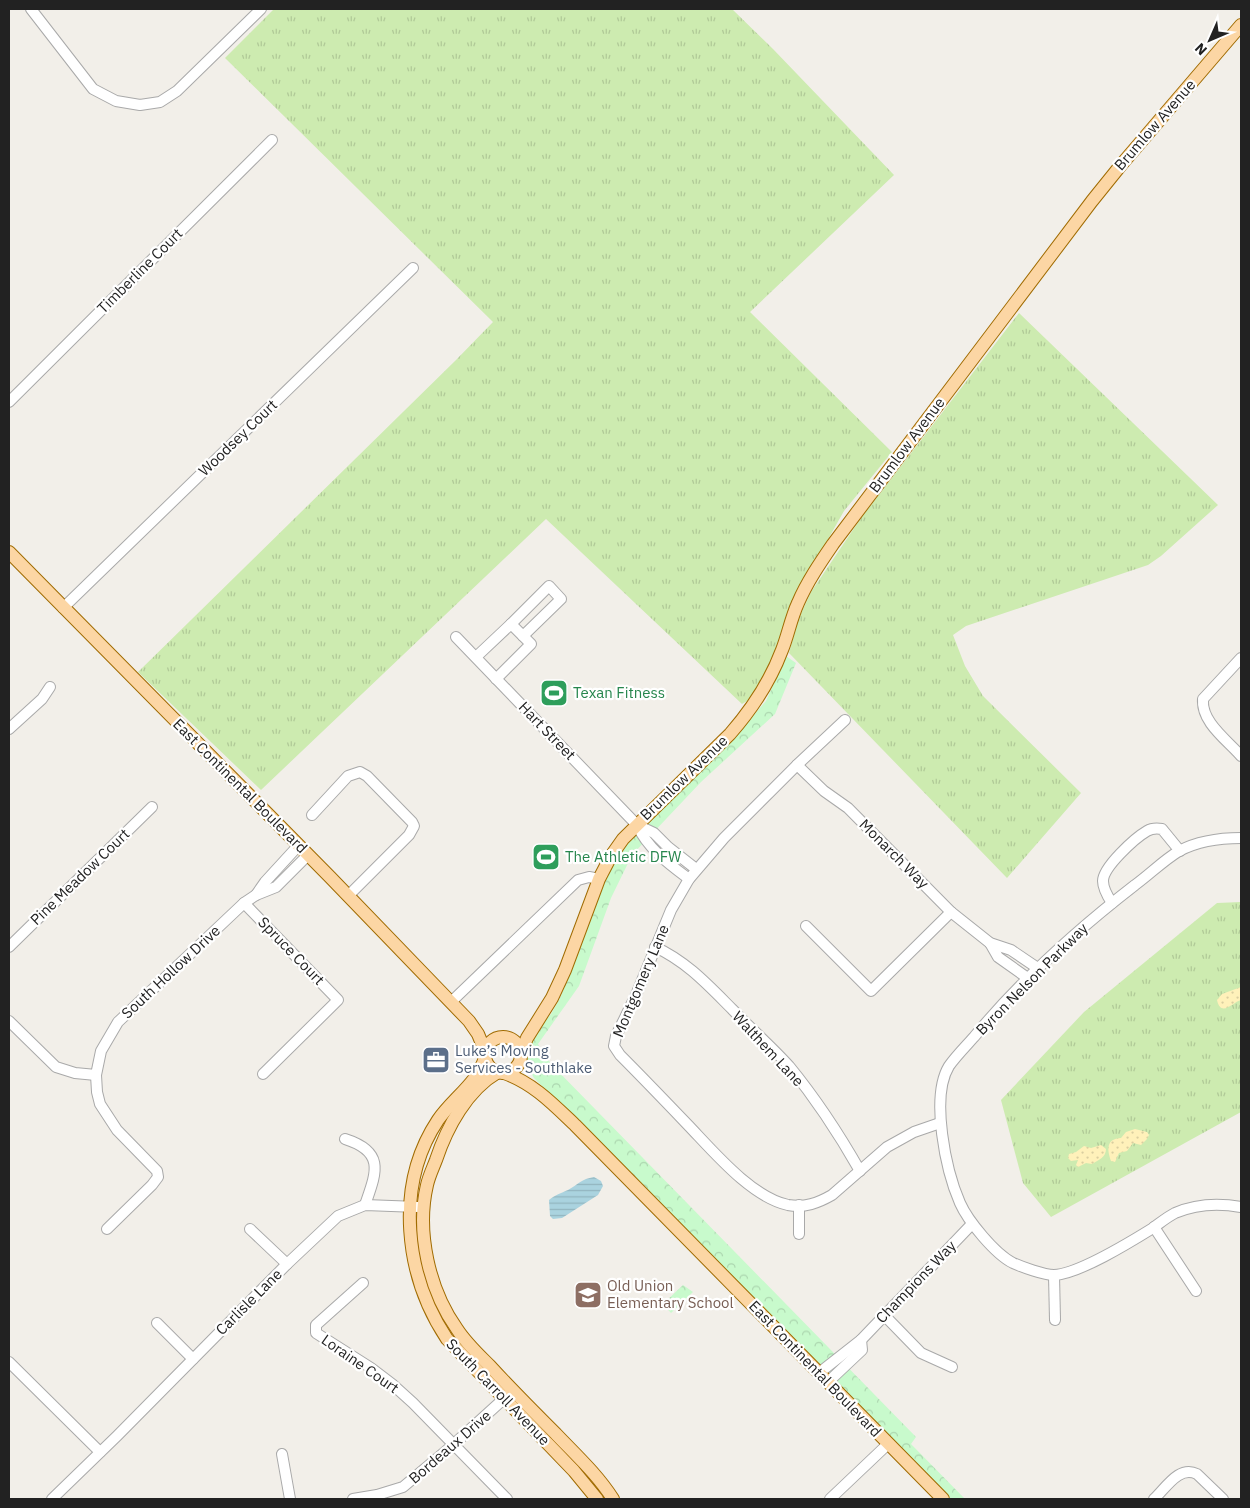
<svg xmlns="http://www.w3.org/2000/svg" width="1250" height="1508" font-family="'IBM Plex Sans',sans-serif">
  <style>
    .grass { fill: url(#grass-tufts) }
    .sand { fill: url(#sand-dots) }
    .park { fill: url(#park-crowns) }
    .water { fill: url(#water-rules) }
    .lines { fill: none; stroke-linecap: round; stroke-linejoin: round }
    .minor-casing { stroke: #a9a9a9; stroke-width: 12 }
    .major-casing { stroke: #a06b00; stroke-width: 14 }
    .minor { stroke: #fff; stroke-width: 10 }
    .major { stroke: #fcd6a4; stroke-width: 12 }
    .labels { text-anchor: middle; stroke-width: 4.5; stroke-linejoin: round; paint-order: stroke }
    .street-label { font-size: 15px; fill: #222; stroke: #fff }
    .leisure-label { font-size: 15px; fill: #27864d; stroke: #fff; text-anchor: start }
    .service-label { font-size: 15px; fill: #4e5e75; stroke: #fff; text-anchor: start }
    .education-label { font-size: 15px; fill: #785e54; stroke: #fff; text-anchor: start }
  </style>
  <defs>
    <pattern id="grass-tufts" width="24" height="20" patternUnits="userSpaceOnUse" patternTransform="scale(1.25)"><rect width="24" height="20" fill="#cdebb0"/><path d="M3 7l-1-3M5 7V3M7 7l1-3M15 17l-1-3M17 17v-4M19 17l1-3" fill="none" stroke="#b0c997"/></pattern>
    <pattern id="sand-dots" width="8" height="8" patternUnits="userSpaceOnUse" patternTransform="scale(1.25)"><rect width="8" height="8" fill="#fff1ba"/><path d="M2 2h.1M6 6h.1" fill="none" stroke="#dacea0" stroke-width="1.8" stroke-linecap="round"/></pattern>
    <pattern id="park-crowns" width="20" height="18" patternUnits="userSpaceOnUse" patternTransform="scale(1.25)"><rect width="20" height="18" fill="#c8facc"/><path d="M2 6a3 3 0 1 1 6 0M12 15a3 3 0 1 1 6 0" fill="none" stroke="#acd6af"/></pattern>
    <pattern id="water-rules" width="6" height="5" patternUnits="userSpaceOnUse" patternTransform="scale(1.25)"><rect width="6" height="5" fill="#aad3df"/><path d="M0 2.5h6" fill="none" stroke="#92b5bf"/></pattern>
  </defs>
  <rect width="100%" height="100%" fill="#f2efe9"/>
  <!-- grass -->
  <g class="grass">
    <path d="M274 9H732L773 49 894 175 750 312 892 452 844 511 794 599 770 668 752 698 742 704 546 519 261 790 138 672 456 360 493 322 225 58Z"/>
    <path d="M1019 313 1218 505 1161 556 1148 565 966 626 953 635 965 666 983 696 1081 793 1007 878 789 653 798 620 811 592 861 518Z"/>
    <path d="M1241 902V1112L1051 1217 1023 1183 1001 1100 1084 1012 1217 903Z"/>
  </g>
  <!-- sand -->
  <g class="sand">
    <path d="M1241 987V1000C1233 1002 1221 1018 1217 1000L1222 994Z"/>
    <path d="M1135 1129 1147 1132 1149 1135 1147 1139 1141 1145 1133 1143 1127 1151 1119 1153 1115 1162 1111 1161C1107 1149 1106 1139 1121 1138L1126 1132Z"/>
    <path d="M1101 1145 1106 1149C1106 1157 1099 1160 1092 1164L1086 1163 1078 1167 1076 1165 1078 1160 1071 1161 1068 1158 1069 1154 1076 1152 1084 1146 1091 1148Z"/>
  </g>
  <!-- park -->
  <g class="park">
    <path d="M786 656 796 663 775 714 701 782 632 855 611 898 579 986 538 1044 551 1064 916 1437 911 1444 965 1499H950L534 1078 526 1064 524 1053 530 1038 551 1014 560 998 611 866 625 843 740 731 766 701Z"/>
    <path d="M683 1285 693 1292 671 1313 663 1304Z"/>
  </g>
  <!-- water -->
  <path class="water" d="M594 1177 601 1181 603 1186 598 1195 562 1218 553 1219 550 1216 549 1200C555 1195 561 1193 568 1190 579 1184 581 1179 594 1177Z"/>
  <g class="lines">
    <defs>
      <g id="minor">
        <path d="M31 9 93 89 116 101 140 105 160 102 177 91 261 9"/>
        <path d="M9 402 272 140"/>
        <path d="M63 608 413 268"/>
        <path d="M511 624 549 586 561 599 523 636"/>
        <path d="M456 637 637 825C648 849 669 864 689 879"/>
        <path d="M476 657 511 624 531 644 496 679"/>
        <path d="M1241 658 1203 699C1201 722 1227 740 1241 756"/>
        <path d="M845 720 797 765 724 838 689 879 671 910 636 995 616 1036 614 1046 620 1055C643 1078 665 1101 687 1124 713 1151 751 1197 788 1205 805 1208 818 1203 832 1195L887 1147 914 1132 940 1123"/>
        <path d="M9 729 42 699 50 687"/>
        <path d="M797 765 824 791 848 808 951 912 990 943 1011 950 1039 969"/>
        <path d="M312 815 348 776 360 772 367 776 412 822 414 826 409 835 348 896"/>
        <path d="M637 825 654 833 668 847 696 869"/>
        <path d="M1241 838C1221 838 1198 841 1179 851 1164 860 1150 874 1135 885 1077 930 1021 980 974 1037 966 1046 956 1056 949 1066 930 1097 946 1171 960 1203 968 1221 995 1254 1013 1263 1022 1267 1044 1275 1054 1275 1079 1274 1132 1241 1153 1228 1160 1223 1167 1217 1175 1213 1196 1204 1219 1203 1241 1207"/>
        <path d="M256 895 265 882 298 846"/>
        <path d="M244 903 338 1000 263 1074"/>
        <path d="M1112 903C1108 897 1103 889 1103 881 1103 867 1135 838 1147 831 1152 828 1156 828 1162 829L1180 851"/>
        <path d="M806 926 871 991 951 912"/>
        <path d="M990 943 998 957 1029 979"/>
        <path d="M9 947 152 807"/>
        <path d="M655 947C686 961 708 985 732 1009 750 1028 771 1046 789 1066 816 1099 839 1134 860 1171"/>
        <path d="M451 1002 578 880 589 877 599 879"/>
        <path d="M9 1021 56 1067 75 1073 96 1075"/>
        <path d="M345 1139C386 1152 376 1173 365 1205"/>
        <path d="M799 1205V1234"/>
        <path d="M1154 1227 1196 1291"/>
        <path d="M107 1229 152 1185 158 1177 157 1171 117 1130 100 1104 97 1092 96 1075 101 1051 118 1022 244 903 256 895 276 887 308 855"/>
        <path d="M250 1229 287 1264"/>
        <path d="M1054 1275 1055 1320"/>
        <path d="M363 1283 316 1325V1333L371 1368 392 1384 413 1403 507 1499"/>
        <path d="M884 1315 921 1353 952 1367"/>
        <path d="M157 1323 193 1359"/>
        <path d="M9 1362 100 1452"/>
        <path d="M819 1373 861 1340 972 1224"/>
        <path d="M828 1382 862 1350 861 1340"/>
        <path d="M282 1454 290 1499"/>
        <path d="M52 1499 117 1436 287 1264 338 1216 365 1205 418 1207"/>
        <path d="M353 1499 377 1495 403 1487 453 1445 508 1395"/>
        <path d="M830 1499 888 1444"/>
        <path d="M1154 1499C1166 1488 1179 1465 1197 1474L1223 1499"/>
      </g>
      <g id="major">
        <path d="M9 552 330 877 469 1021 478 1034 485 1051"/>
        <circle cx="503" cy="1055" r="18"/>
        <path d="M521 1053 527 1038 552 998 565 970 599 879 611 856 623 839 730 734C752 709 770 682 782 650 788 635 791 618 798 603 807 582 820 563 833 544L1092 201 1121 165 1241 25"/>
        <path d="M485 1057C479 1082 452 1099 438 1120 394 1186 405 1276 447 1339L574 1471 597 1499"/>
        <path d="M498 1072C467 1090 447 1127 436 1160 433 1168 429 1176 427 1185 416 1232 429 1290 457 1329 466 1343 478 1354 490 1366 511 1389 533 1411 556 1434 576 1455 597 1474 613 1499"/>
        <path d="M504 1073C533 1083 553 1104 575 1125L943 1499"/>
      </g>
    </defs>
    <!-- minor casing -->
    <use href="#minor" class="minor-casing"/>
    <!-- major casing -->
    <use href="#major" class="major-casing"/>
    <!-- minor -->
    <use href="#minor" class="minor"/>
    <!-- major -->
    <use href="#major" class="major"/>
  </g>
  <!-- icons -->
  <defs>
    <symbol id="stadium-square" viewBox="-11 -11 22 22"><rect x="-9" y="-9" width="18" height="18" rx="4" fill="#2e9e5b" stroke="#fff"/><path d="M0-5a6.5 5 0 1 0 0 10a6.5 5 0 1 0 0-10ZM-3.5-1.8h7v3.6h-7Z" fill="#fff"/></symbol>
    <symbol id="office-square" viewBox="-11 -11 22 22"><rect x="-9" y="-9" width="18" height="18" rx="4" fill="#5c6f8a" stroke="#fff"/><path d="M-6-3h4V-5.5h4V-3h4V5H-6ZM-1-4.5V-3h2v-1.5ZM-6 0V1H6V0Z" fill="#fff"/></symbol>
    <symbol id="school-square" viewBox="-11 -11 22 22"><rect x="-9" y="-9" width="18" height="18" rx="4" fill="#8d6e63" stroke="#fff"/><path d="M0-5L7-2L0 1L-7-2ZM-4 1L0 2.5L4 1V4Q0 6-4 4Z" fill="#fff"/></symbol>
  </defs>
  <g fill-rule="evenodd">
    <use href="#stadium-square" x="538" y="677" width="32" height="32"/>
    <use href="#stadium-square" x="530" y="841" width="32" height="32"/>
    <use href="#office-square" x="420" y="1044" width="32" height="32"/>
    <use href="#school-square" x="572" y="1279" width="32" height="32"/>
  </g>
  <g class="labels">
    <!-- street labels -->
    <g class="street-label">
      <text transform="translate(1155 125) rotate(-49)" y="5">Brumlow Avenue</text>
      <text transform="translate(140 271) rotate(-45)" y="5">Timberline Court</text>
      <text transform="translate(238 438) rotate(-44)" y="5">Woodsey Court</text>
      <text transform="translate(907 445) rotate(-53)" y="5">Brumlow Avenue</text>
      <text transform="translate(547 731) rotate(46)" y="5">Hart Street</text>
      <text transform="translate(684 778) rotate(-44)" y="5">Brumlow Avenue</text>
      <text transform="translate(240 786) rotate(45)" y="5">East Continental Boulevard</text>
      <text transform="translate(894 854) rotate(45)" y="5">Monarch Way</text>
      <text transform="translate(80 877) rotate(-44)" y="5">Pine Meadow Court</text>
      <text transform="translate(291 951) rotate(46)" y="5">Spruce Court</text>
      <text transform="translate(171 972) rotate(-43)" y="5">South Hollow Drive</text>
      <text transform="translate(1032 979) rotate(-45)" y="5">Byron Nelson Parkway</text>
      <text transform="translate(641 981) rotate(-67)" y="5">Montgomery Lane</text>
      <text transform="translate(768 1049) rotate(47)" y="5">Walthem Lane</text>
      <text transform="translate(916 1282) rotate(-46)" y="5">Champions Way</text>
      <text transform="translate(249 1302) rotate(-45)" y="5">Carlisle Lane</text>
      <text transform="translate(360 1364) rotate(35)" y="5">Loraine Court</text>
      <text transform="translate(815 1369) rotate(46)" y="5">East Continental Boulevard</text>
      <text transform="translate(498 1392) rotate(46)" y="5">South Carroll Avenue</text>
      <text transform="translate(450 1447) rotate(-41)" y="5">Bordeaux Drive</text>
    </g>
    <!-- leisure labels -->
    <g class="leisure-label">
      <text x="573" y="698">Texan Fitness</text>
      <text x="565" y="862">The Athletic DFW</text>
    </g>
    <!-- service labels -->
    <g class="service-label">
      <text x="455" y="1056">Luke’s Moving<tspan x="455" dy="17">Services - Southlake</tspan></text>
    </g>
    <!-- education labels -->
    <g class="education-label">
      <text x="607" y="1291">Old Union<tspan x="607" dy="17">Elementary School</tspan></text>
    </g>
  </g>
  <!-- border -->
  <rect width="1250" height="1508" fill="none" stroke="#222222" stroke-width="20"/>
  <!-- north arrow -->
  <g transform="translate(1210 40) rotate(225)" stroke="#ffffff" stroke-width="4" paint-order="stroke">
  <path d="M0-4L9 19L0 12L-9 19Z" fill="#222222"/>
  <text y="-8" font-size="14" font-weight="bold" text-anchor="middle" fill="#222222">N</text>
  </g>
</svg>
